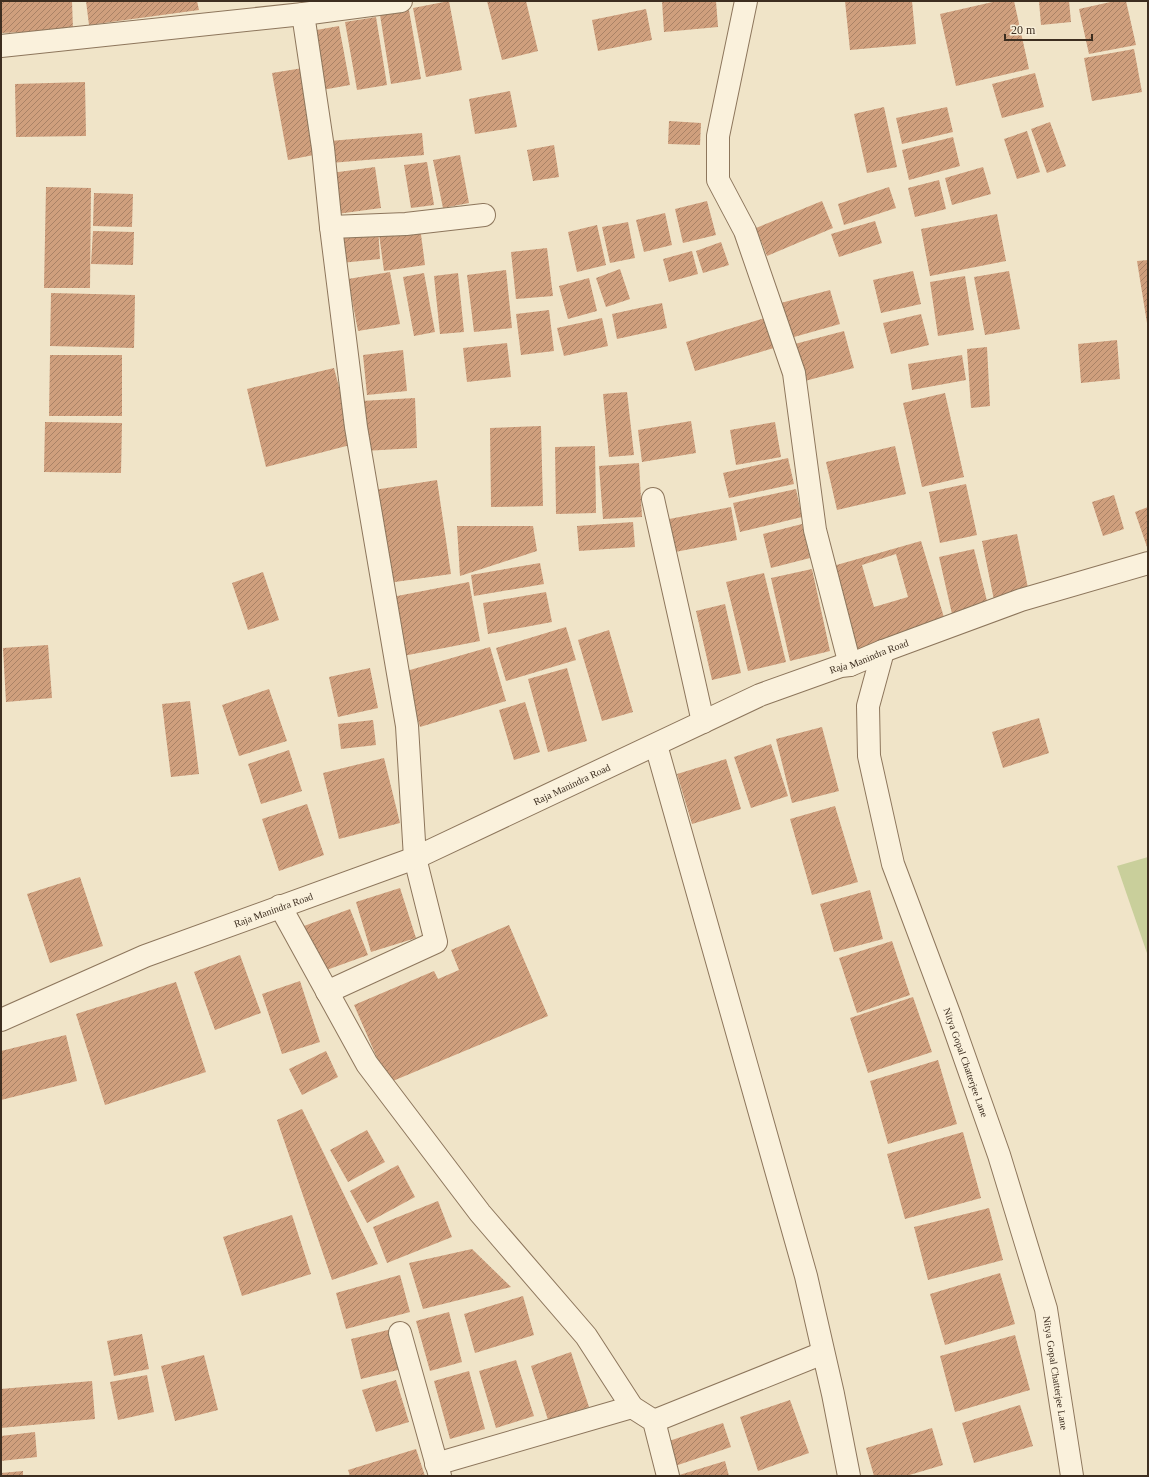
<svg xmlns="http://www.w3.org/2000/svg" width="1149" height="1477" font-family="'Times New Roman',serif">
  <style>
    .pitch { fill: #c9cf9b }
    .building { fill: url(#building-hatch); fill-rule: evenodd }
    .lines { fill: none; stroke-linecap: round; stroke-linejoin: round }
    .minor-casing { stroke: #8d765c; stroke-width: 24 }
    .minor { stroke: #faf1dc; stroke-width: 22 }
    .labels { text-anchor: middle; stroke-width: 3.5; stroke-linejoin: round; paint-order: stroke }
    .street-label { font-size: 10px; fill: #3d2e20; stroke: #f7eed8 }
  </style>
  <defs>
    <pattern id="building-hatch" width="6" height="6" patternUnits="userSpaceOnUse"><rect width="6" height="6" fill="#cf9f7d"/><path d="M-1 1l2-2M0 6l6-6M5 7l2-2" fill="none" stroke="#a98266"/></pattern>
  </defs>
  <rect width="100%" height="100%" fill="#f0e4c8"/>
  <!-- pitch -->
  <path class="pitch" d="M1148 857V956L1117 866Z"/>
  <!-- building -->
  <g class="building">
    <path d="M1 1H72L73 30 1 33Z"/>
    <path d="M86 1H197L199 10 89 25Z"/>
    <path d="M449 1 462 70 426 77 413 8Z"/>
    <path d="M487 1H526L538 51 502 60Z"/>
    <path d="M662 1H716L718 27 664 32Z"/>
    <path d="M845 1H912L916 44 850 50Z"/>
    <path d="M997 1H1014L1029 69 956 86 940 14Z"/>
    <path d="M1039 1H1069L1071 22 1041 25Z"/>
    <path d="M1115 1H1126L1136 45 1089 54 1079 9Z"/>
    <path d="M646 9 652 40 598 51 592 20Z"/>
    <path d="M409 10 421 79 391 84 380 15Z"/>
    <path d="M376 17 387 85 357 90 345 22Z"/>
    <path d="M339 26 350 85 322 90 311 31Z"/>
    <path d="M1134 49 1142 92 1092 101 1084 58Z"/>
    <path d="M303 68 319 154 288 160 272 73Z"/>
    <path d="M1035 73 1044 107 1002 118 992 84Z"/>
    <path d="M85 82 86 136 16 137 15 84Z"/>
    <path d="M510 91 517 127 475 134 469 99Z"/>
    <path d="M884 107 897 167 867 173 854 114Z"/>
    <path d="M947 107 953 132 902 144 896 118Z"/>
    <path d="M669 121 701 123 700 145 668 144Z"/>
    <path d="M1050 122 1066 166 1047 173 1031 129Z"/>
    <path d="M1027 131 1040 172 1017 179 1004 139Z"/>
    <path d="M422 133 424 155 331 163 330 141Z"/>
    <path d="M953 137 960 166 909 180 902 150Z"/>
    <path d="M554 145 559 177 533 181 527 150Z"/>
    <path d="M460 155 469 203 443 208 433 160Z"/>
    <path d="M427 162 434 205 411 208 404 165Z"/>
    <path d="M375 167 381 208 337 214 331 173Z"/>
    <path d="M983 167 991 194 952 205 945 178Z"/>
    <path d="M939 180 946 209 915 217 908 188Z"/>
    <path d="M46 187 91 188 90 288H44Z"/>
    <path d="M889 187 896 208 844 225 838 204Z"/>
    <path d="M94 193 133 194 132 227 93 226Z"/>
    <path d="M707 201 716 235 683 243 675 209Z"/>
    <path d="M822 201 833 228 767 256 756 228Z"/>
    <path d="M665 213 672 245 644 252 636 220Z"/>
    <path d="M997 214 1006 261 930 276 921 229Z"/>
    <path d="M875 221 882 243 839 257 831 234Z"/>
    <path d="M628 222 635 258 610 263 602 227Z"/>
    <path d="M597 225 606 265 577 272 568 232Z"/>
    <path d="M378 227 380 259 341 263 338 231Z"/>
    <path d="M420 227 425 265 384 271 379 234Z"/>
    <path d="M93 231 134 232 133 265 91 264Z"/>
    <path d="M721 242 729 265 703 273 696 251Z"/>
    <path d="M547 248 553 296 516 299 511 252Z"/>
    <path d="M692 251 698 274 669 282 663 259Z"/>
    <path d="M1148 260V323H1147L1137 261Z"/>
    <path d="M620 269 630 299 606 307 596 278Z"/>
    <path d="M506 270 512 328 474 332 467 275Z"/>
    <path d="M913 271 921 304 881 313 873 280Z"/>
    <path d="M1009 271 1020 329 985 335 974 277Z"/>
    <path d="M390 272 400 324 358 331 348 279Z"/>
    <path d="M424 273 435 332 414 336 403 277Z"/>
    <path d="M458 273 464 332 440 334 434 276Z"/>
    <path d="M965 276 974 330 938 336 930 282Z"/>
    <path d="M589 278 597 311 568 319 559 286Z"/>
    <path d="M830 290 840 324 787 339 777 304Z"/>
    <path d="M51 293 135 295 134 348 50 346Z"/>
    <path d="M662 303 667 328 617 339 612 314Z"/>
    <path d="M549 310 554 351 521 355 516 314Z"/>
    <path d="M921 314 929 345 891 354 883 323Z"/>
    <path d="M602 318 608 346 564 356 557 328Z"/>
    <path d="M765 318 774 348 695 371 686 342Z"/>
    <path d="M844 331 854 368 801 382 791 345Z"/>
    <path d="M1117 340 1120 379 1081 383 1078 344Z"/>
    <path d="M507 343 511 377 467 382 463 348Z"/>
    <path d="M987 347 990 406 971 408 967 349Z"/>
    <path d="M403 350 407 391 367 395 363 355Z"/>
    <path d="M50 355H122V416H49Z"/>
    <path d="M962 355 966 380 912 390 908 364Z"/>
    <path d="M334 368 354 444 266 467 247 389Z"/>
    <path d="M627 392 634 455 609 457 603 394Z"/>
    <path d="M945 393 964 477 922 487 903 403Z"/>
    <path d="M415 398 417 448 364 451 361 401Z"/>
    <path d="M691 421 696 453 642 462 638 430Z"/>
    <path d="M45 422 122 423 121 473 44 472Z"/>
    <path d="M775 422 781 457 736 465 730 430Z"/>
    <path d="M541 426 543 506 491 507 490 428Z"/>
    <path d="M595 446 596 513 556 514 555 447Z"/>
    <path d="M895 446 906 494 837 510 826 462Z"/>
    <path d="M788 458 794 484 729 498 723 473Z"/>
    <path d="M639 463 642 517 603 519 599 466Z"/>
    <path d="M437 480 451 574 388 583 374 490Z"/>
    <path d="M966 484 977 535 940 543 929 492Z"/>
    <path d="M796 489 802 517 740 532 733 503Z"/>
    <path d="M1114 495 1124 529 1103 536 1092 502Z"/>
    <path d="M731 507 737 540 670 553 664 520Z"/>
    <path d="M1148 507V550L1135 512Z"/>
    <path d="M633 522 635 547 579 551 577 526Z"/>
    <path d="M802 524 810 558 771 568 763 534Z"/>
    <path d="M457 526H533L537 551 460 576Z"/>
    <path d="M1017 534 1029 593 994 600 982 541Z"/>
    <path d="M921 541 946 624 858 650 833 566ZM896 554 908 597 874 607 862 565Z"/>
    <path d="M974 549 988 605 952 614 939 557Z"/>
    <path d="M540 563 544 584 474 596 471 575Z"/>
    <path d="M812 569 830 651 790 661 771 578Z"/>
    <path d="M263 572 279 620 248 630 232 583Z"/>
    <path d="M764 573 786 662 748 671 726 582Z"/>
    <path d="M469 582 480 641 403 656 392 597Z"/>
    <path d="M546 592 552 622 488 634 483 603Z"/>
    <path d="M725 604 741 673 712 680 696 611Z"/>
    <path d="M566 627 576 660 506 681 496 648Z"/>
    <path d="M609 630 633 712 602 721 578 640Z"/>
    <path d="M48 645 52 698 6 702 3 648Z"/>
    <path d="M490 647 506 701 420 727 403 672Z"/>
    <path d="M370 668 378 708 338 717 329 677Z"/>
    <path d="M567 668 587 741 548 752 528 679Z"/>
    <path d="M269 689 287 741 239 756 222 705Z"/>
    <path d="M190 701 199 774 171 777 162 704Z"/>
    <path d="M525 702 540 752 514 760 499 710Z"/>
    <path d="M1039 718 1049 753 1003 768 992 732Z"/>
    <path d="M373 720 376 745 341 749 338 724Z"/>
    <path d="M822 727 839 791 792 803 776 739Z"/>
    <path d="M771 744 788 796 751 808 734 757Z"/>
    <path d="M289 750 302 791 261 804 248 764Z"/>
    <path d="M384 758 400 823 339 839 323 773Z"/>
    <path d="M726 759 741 809 692 824 677 774Z"/>
    <path d="M307 804 324 855 279 871 262 819Z"/>
    <path d="M835 806 858 882 812 895 790 819Z"/>
    <path d="M80 877 103 946 50 963 27 894Z"/>
    <path d="M400 888 416 938 371 952 356 902Z"/>
    <path d="M870 890 883 939 834 952 820 904Z"/>
    <path d="M350 909 368 955 321 972 304 926Z"/>
    <path d="M509 925 548 1016 388 1083 354 1005 434 971 438 979 459 970 451 950Z"/>
    <path d="M892 941 910 995 857 1013 839 958Z"/>
    <path d="M240 955 261 1013 215 1030 194 972Z"/>
    <path d="M300 981 320 1042 282 1054 262 994Z"/>
    <path d="M176 982 206 1072 105 1105 76 1014Z"/>
    <path d="M913 997 932 1052 868 1073 850 1018Z"/>
    <path d="M66 1035 77 1081 1 1100V1051Z"/>
    <path d="M326 1051 338 1077 302 1095 289 1069Z"/>
    <path d="M938 1060 957 1124 888 1144 870 1081Z"/>
    <path d="M302 1109 378 1264 332 1280 277 1120Z"/>
    <path d="M367 1130 385 1162 348 1182 330 1150Z"/>
    <path d="M963 1132 981 1198 905 1219 887 1154Z"/>
    <path d="M398 1165 415 1197 367 1223 350 1191Z"/>
    <path d="M438 1201 452 1237 387 1263 373 1227Z"/>
    <path d="M989 1208 1003 1260 928 1280 914 1227Z"/>
    <path d="M292 1215 311 1274 242 1296 223 1237Z"/>
    <path d="M472 1249 511 1287 423 1309 409 1263Z"/>
    <path d="M1000 1273 1015 1324 945 1345 930 1294Z"/>
    <path d="M400 1275 410 1312 346 1329 336 1293Z"/>
    <path d="M523 1296 534 1335 475 1353 464 1314Z"/>
    <path d="M449 1312 462 1362 430 1371 416 1321Z"/>
    <path d="M392 1329 402 1369 361 1379 351 1339Z"/>
    <path d="M142 1334 149 1369 114 1376 107 1341Z"/>
    <path d="M1015 1335 1030 1390 955 1412 940 1356Z"/>
    <path d="M571 1352 589 1407 548 1420 531 1366Z"/>
    <path d="M204 1355 218 1410 175 1421 161 1366Z"/>
    <path d="M516 1360 534 1416 496 1428 479 1371Z"/>
    <path d="M469 1371 485 1429 450 1439 434 1381Z"/>
    <path d="M147 1375 154 1412 118 1420 110 1382Z"/>
    <path d="M396 1380 409 1422 376 1432 362 1390Z"/>
    <path d="M92 1381 95 1419 1 1428V1389Z"/>
    <path d="M790 1400 809 1453 758 1471 740 1417Z"/>
    <path d="M1020 1405 1033 1446 974 1463 962 1423Z"/>
    <path d="M723 1423 731 1447 675 1466 666 1442Z"/>
    <path d="M932 1428 943 1465 906 1476H874L866 1448Z"/>
    <path d="M35 1432 37 1457 1 1461V1436Z"/>
    <path d="M416 1449 425 1476H350L348 1470Z"/>
    <path d="M725 1461 729 1476H676Z"/>
    <path d="M23 1471V1476H1V1473Z"/>
  </g>
  <g class="lines">
    <defs>
      <g id="minor">
        <path d="M746 1 718 136V180L745 231 794 373 815 530 850 665"/>
        <path d="M303 14 323 148 331 227 356 427 407 726 415 858 436 942 327 992"/>
        <path d="M1 46 303 14 401 1"/>
        <path d="M331 227 406 224 484 215"/>
        <path d="M653 499 703 722"/>
        <path id="s1" d="M883 651 868 706 869 756 893 864 950 1016 999 1155 1046 1309 1072 1476"/>
        <path d="M656 745 806 1276 833 1394 849 1476"/>
        <path d="M280 906 367 1064 480 1213 586 1336 632 1407 654 1421 668 1476"/>
        <path id="s2" d="M1 1020 145 956 415 858 760 695 841 666 850 665 883 651 1021 600 1148 563"/>
        <path d="M400 1333 440 1476"/>
        <path d="M654 1421 823 1353"/>
        <path d="M436 1464 632 1407"/>
      </g>
    </defs>
    <!-- minor casing -->
    <use href="#minor" class="minor-casing"/>
    <!-- minor -->
    <use href="#minor" class="minor"/>
  </g>
  <g class="labels">
    <!-- street labels -->
    <g class="street-label">
      <text dy="4" stroke="none"><textPath href="#s2" startOffset="942">Raja Manindra Road</textPath></text>
      <text dy="4" stroke="none"><textPath href="#s2" startOffset="618">Raja Manindra Road</textPath></text>
      <text dy="4" stroke="none"><textPath href="#s2" startOffset="294">Raja Manindra Road</textPath></text>
      <text dy="4" stroke="none"><textPath href="#s1" startOffset="429">Nitya Gopal Chatterjee Lane</textPath></text>
      <text dy="4" stroke="none"><textPath href="#s1" startOffset="753">Nitya Gopal Chatterjee Lane</textPath></text>
    </g>
  </g>
  <!-- border -->
  <rect width="1149" height="1477" fill="none" stroke="#3d2e20" stroke-width="4"/>
  <!-- scale -->
  <path d="M1005 34v6h87v-6" fill="none" stroke="#3d2e20" stroke-width="2"/>
  <text x="1011" y="34" font-size="12" fill="#3d2e20" stroke="#f7eed8" stroke-width="3" paint-order="stroke">20 m</text>
</svg>
